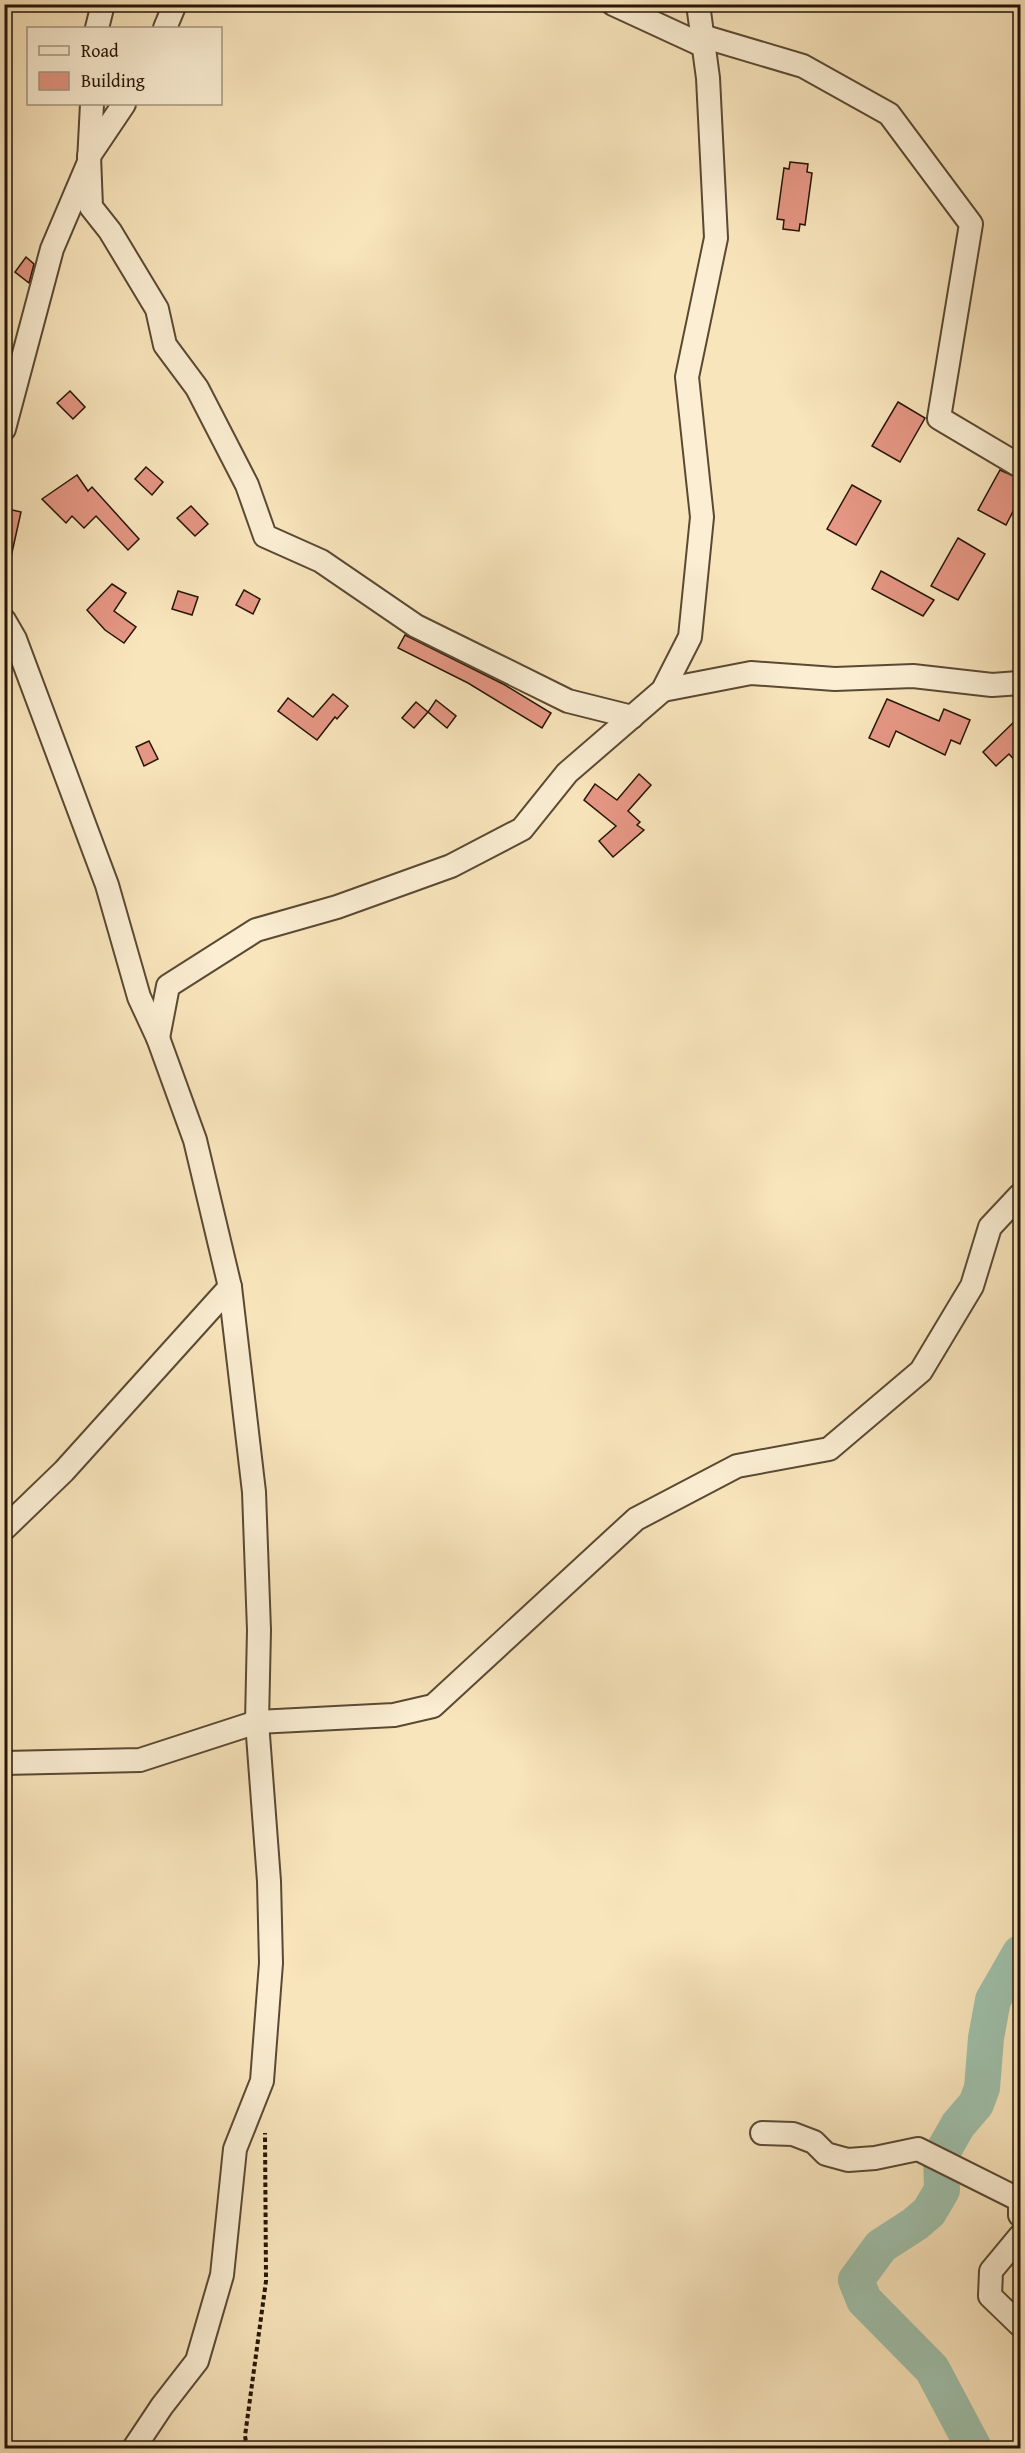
<svg xmlns="http://www.w3.org/2000/svg" width="1025" height="2453" font-family="'Gentium Book Plus',serif">
  <style>
    .lines { fill: none; stroke-linecap: round; stroke-linejoin: round }
    .river { stroke: #9fc0ab; stroke-width: 36 }
    .building { fill: #e69785; stroke: #251505; stroke-width: 1.5 }
    .street-casing { stroke: #5a4933; stroke-width: 26 }
    .path { stroke: #251505; stroke-width: 4; stroke-dasharray: 4.5 3; stroke-linecap: butt }
    .street { stroke: #fbeed3; stroke-width: 22 }
  </style>
  <rect width="100%" height="100%" fill="#f9e5bc"/>
  <filter id="stains"><feTurbulence type="fractalNoise" baseFrequency=".00333" numOctaves="4"/><feColorMatrix values="0 0 0 0 .2 0 0 0 0 .09 0 0 0 0 .02 0 0 0 .5 -.17"/></filter>
  <radialGradient id="worn" r=".72"><stop offset=".6" stop-color="#630" stop-opacity="0"/><stop offset="1" stop-color="#630" stop-opacity=".3"/></radialGradient>
  <g class="lines">
    <!-- river -->
    <path class="river" d="M974 2448 932 2369 864 2300 856 2280 881 2246 915 2224 929 2212 942 2190 941 2155 958 2125 976 2104 982 2088 986 2038 993 2000 1020 1953"/>
  </g>
  <!-- building -->
  <g class="building">
    <path d="M790 162 808 164 807 172 812 173 805 225 800 224 799 231 783 229 784 220 777 219 784 168 789 169Z"/>
    <path d="M26 257 34 264 29 283 15 272Z"/>
    <path d="M70 391 85 407 73 419 57 403Z"/>
    <path d="M898 402 925 418 900 462 872 446Z"/>
    <path d="M146 467 163 482 152 495 135 479Z"/>
    <path d="M1000 470 1020 479V498L1006 525 978 510Z"/>
    <path d="M77 475 88 491 92 487 139 539 128 550 96 516 84 528 72 516 66 523 42 499Z"/>
    <path d="M852 485 881 501 856 545 827 529Z"/>
    <path d="M191 506 208 524 195 536 177 518Z"/>
    <path d="M4 508 21 512 11 557H4Z"/>
    <path d="M958 538 985 554 958 600 931 586Z"/>
    <path d="M881 571 934 600 923 616 872 589Z"/>
    <path d="M112 584 126 593 114 611 136 627 124 643 105 630 87 610Z"/>
    <path d="M244 590 260 599 253 614 236 605Z"/>
    <path d="M178 591 198 597 192 615 172 609Z"/>
    <path d="M405 635 505 685 551 713 542 728 468 683 398 648Z"/>
    <path d="M333 694 348 706 337 719 335 717 317 740 278 711 288 698 313 717Z"/>
    <path d="M887 699 939 721 944 709 970 720 960 744 951 740 945 755 896 731 889 747 869 738Z"/>
    <path d="M436 700 456 716 447 728 428 712Z"/>
    <path d="M416 702 428 712 414 728 402 718Z"/>
    <path d="M1020 716V766L1009 754 996 766 983 752Z"/>
    <path d="M149 741 158 759 144 766 136 747Z"/>
    <path d="M639 774 651 785 628 811 640 822 637 825 644 830 613 857 599 841 616 826 584 800 595 784 617 800Z"/>
  </g>
  <g class="lines">
    <defs>
      <g id="street">
        <path d="M613 4 704 46"/>
        <path d="M97 28 103 4"/>
        <path d="M165 28 175 4"/>
        <path d="M702 36 803 66 889 114 971 224 939 418 1020 466"/>
        <path d="M124 104 89 156 91 207 110 231 157 309 165 345 197 388 247 485 265 536 321 561 416 626 485 660 568 701 632 717"/>
        <path d="M4 429 52 249 89 162 92 104"/>
        <path d="M4 620 15 639 107 885 139 997 158 1038 195 1140 230 1287 254 1492 259 1630 257 1722 269 1881 271 1963 262 2081 235 2149 222 2275 197 2361 162 2406 134 2448"/>
        <path d="M663 690 751 673 835 679 913 676 992 685 1020 683"/>
        <path d="M158 1038 168 986 256 930 337 907 451 866 522 829 567 773 663 690 690 637 702 517 687 377 716 238 708 78 698 4"/>
        <path d="M4 1529 64 1471 230 1287"/>
        <path d="M4 1763 140 1760 257 1722 394 1715 433 1706 636 1519 737 1466 829 1449 921 1371 972 1286 990 1227 1020 1195"/>
        <path d="M762 2133 793 2134 814 2142 826 2154 848 2160 875 2158 918 2149 1020 2200V2215"/>
        <path d="M1020 2236 991 2271 990 2296 1020 2325"/>
      </g>
    </defs>
    <!-- street casing -->
    <use href="#street" class="street-casing"/>
    <!-- path -->
    <path class="path" d="M247 2448 245 2436 266 2281 265 2133"/>
    <!-- street -->
    <use href="#street" class="street"/>
  </g>
  <!-- margin -->
  <rect width="1025" height="2453" fill="none" stroke="#f9e5bc" stroke-width="24"/>
  <rect x="6" y="6" width="1013" height="2441" fill="none" stroke="#251505" stroke-width="3"/>
  <rect x="12" y="12" width="1001" height="2429" fill="none" stroke="#251505" stroke-width="1.5"/>
  <!-- legend -->
  <rect x="27" y="27" width="195" height="78" fill="#fbeed3" stroke="#a59781" stroke-width="1.5"/>
  <rect x="39" y="46" width="30" height="9" fill="#fbeed3" stroke="#a59781" stroke-width="1.5"/>
  <text x="81" y="57" font-size="18" fill="#251505">Road</text>
  <rect x="39" y="72" width="30" height="18" fill="#e69785" stroke="#a59781" stroke-width="1.5"/>
  <text x="81" y="87" font-size="18" fill="#251505">Building</text>
  <rect width="100%" height="100%" filter="url(#stains)"/>
  <rect width="100%" height="100%" fill="url(#worn)"/>
</svg>
